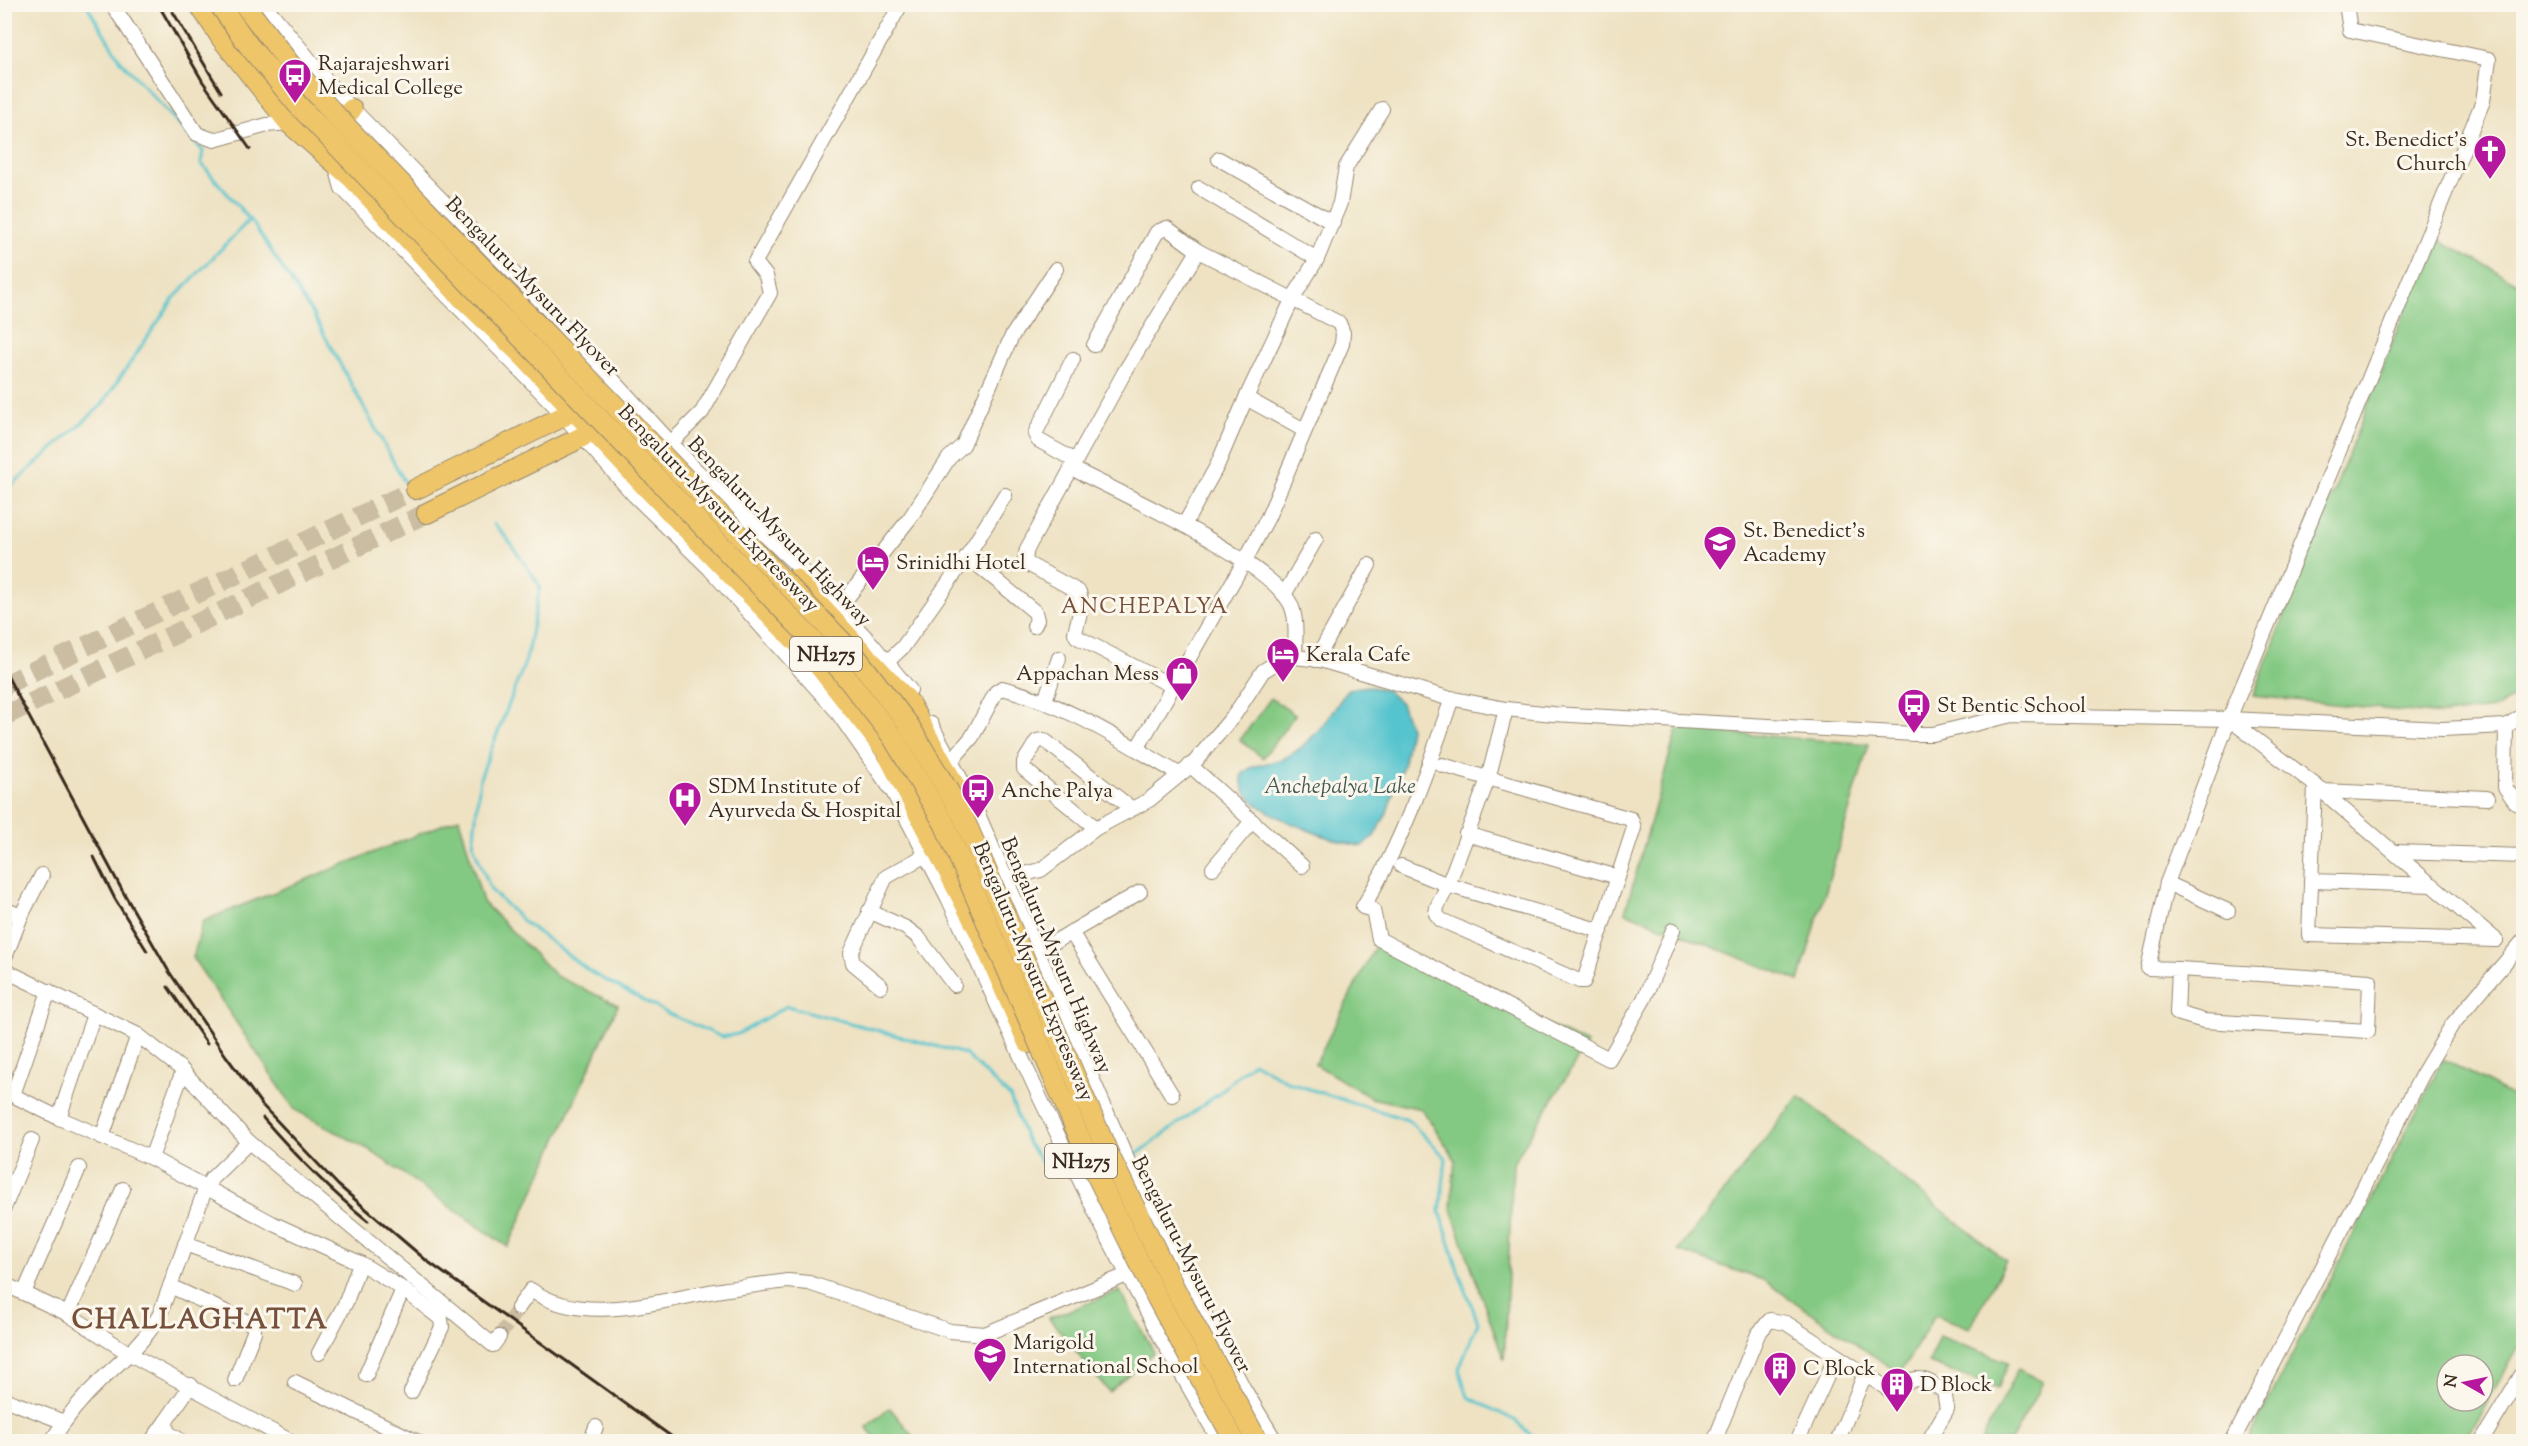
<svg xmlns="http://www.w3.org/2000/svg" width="2528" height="1446" font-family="'Sorts Mill Goudy',serif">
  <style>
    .green { fill: #84c983; stroke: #607a50; stroke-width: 1.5; fill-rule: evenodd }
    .water { fill: #57c4ce; stroke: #497776; stroke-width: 1.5 }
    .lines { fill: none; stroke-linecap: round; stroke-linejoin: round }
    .stream { stroke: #57c4ce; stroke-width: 3 }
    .minor-tunnel { stroke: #cabda2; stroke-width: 14; stroke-dasharray: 14 7; stroke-linecap: butt }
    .highway-tunnel { stroke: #cabda2; stroke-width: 20; stroke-dasharray: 20 10; stroke-linecap: butt }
    .minor-casing { stroke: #948670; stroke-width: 16 }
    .highway-casing { stroke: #948670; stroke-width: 22 }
    .minor { stroke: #fff; stroke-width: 14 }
    .highway { stroke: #eec569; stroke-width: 20 }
    .rail { stroke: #3b2a1e; stroke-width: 3 }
    .highway-bridge-casing { stroke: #948670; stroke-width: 22; stroke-linecap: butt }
    .highway-bridge { stroke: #eec569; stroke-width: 20 }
    .labels { text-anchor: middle; stroke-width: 6; stroke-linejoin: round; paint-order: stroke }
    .shield { fill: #fbf7ec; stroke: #75685c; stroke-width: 1.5 }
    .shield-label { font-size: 20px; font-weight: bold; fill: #3b2a1e }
    .poi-label { font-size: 21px; fill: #3b2a1e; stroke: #fbf7ec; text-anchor: start }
    .street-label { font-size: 21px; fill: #3b2a1e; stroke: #fbf7ec }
    .neighbourhood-label { font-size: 22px; letter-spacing: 1.5px; fill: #76503b; stroke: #fbf7ec }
    .water-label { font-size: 22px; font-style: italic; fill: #435853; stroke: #fbf7ec }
    .district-label { font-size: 27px; font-weight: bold; letter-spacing: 1.5px; fill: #76503b; stroke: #fbf7ec }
  </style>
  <rect width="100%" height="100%" fill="#fbf7ec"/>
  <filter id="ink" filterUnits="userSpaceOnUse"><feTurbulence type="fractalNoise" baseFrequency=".0167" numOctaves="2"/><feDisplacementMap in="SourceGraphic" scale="12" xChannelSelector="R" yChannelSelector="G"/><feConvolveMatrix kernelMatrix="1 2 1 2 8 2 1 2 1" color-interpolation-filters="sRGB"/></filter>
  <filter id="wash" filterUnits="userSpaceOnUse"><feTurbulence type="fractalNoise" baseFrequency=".008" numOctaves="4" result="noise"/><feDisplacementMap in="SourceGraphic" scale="24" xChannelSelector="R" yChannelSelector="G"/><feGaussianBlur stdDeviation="1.35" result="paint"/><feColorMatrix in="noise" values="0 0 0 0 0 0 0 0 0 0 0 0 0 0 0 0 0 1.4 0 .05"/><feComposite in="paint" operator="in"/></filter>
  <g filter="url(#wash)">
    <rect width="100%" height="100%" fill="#eee2c3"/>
    <!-- green -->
    <g class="green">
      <path d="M2434 237 2521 285 2523 279 2524 690 2522 694 2493 709 2444 715 2253 696Z"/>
      <path d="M1271 698 1295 715 1263 758 1240 740Z"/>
      <path d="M1677 729 1869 744 1799 981 1625 912Z"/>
      <path d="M459 818 483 902 556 976 618 1005 508 1247 368 1149 295 1110 193 958 203 921Z"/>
      <path d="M1378 941 1587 1044 1513 1163 1504 1360 1451 1209 1455 1159 1422 1109 1371 1098 1315 1064Z"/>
      <path d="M2443 1059 2523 1102V1340L2465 1441H2248ZM2447 1365H2483V1401H2447Z"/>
      <path d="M1799 1096 2006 1261 1970 1328 1935 1315 1900 1374 1763 1280 1678 1251Z"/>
      <path d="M1120 1291 1154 1352 1109 1392 1049 1318Z"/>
      <path d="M1939 1336 2008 1362 1998 1389 1929 1363Z"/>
      <path d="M2018 1369 2043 1382 2011 1441H1981Z"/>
      <path d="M890 1408 917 1441H878L866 1427Z"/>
    </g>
    <!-- water -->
    <path class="water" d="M1367 686 1386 690 1401 703 1410 728 1404 762 1386 815 1373 838 1362 846C1336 843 1272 818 1253 801 1245 793 1242 787 1241 776 1255 760 1270 766 1287 757 1314 742 1331 714 1348 689Z"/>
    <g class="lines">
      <!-- stream -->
      <g class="stream">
        <path d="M86 4 121 61 203 151 201 163 249 219"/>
        <path d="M4 492 101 406 174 298 250 219 314 316 404 481"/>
        <path d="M494 524 507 538 540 586 526 660 480 778 473 845 491 890 524 922 592 973 667 1013 722 1037 738 1034 787 1006 965 1054 1010 1097 1027 1142 1044 1165 1069 1169"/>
        <path d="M1132 1156 1136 1155 1218 1094 1253 1062 1290 1083 1408 1120 1446 1158 1440 1211 1458 1270 1478 1322 1459 1369 1468 1397 1516 1421 1538 1442"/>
      </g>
    </g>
  </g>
  <g filter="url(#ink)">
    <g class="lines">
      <!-- minor-tunnel -->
      <path class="minor-tunnel" d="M499 1337 518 1308"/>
      <!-- highway-tunnel -->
      <g class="highway-tunnel">
        <path d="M4 685 416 489"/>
        <path d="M4 716 427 513"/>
      </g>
      <defs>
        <g id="minor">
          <path d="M112 4 197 134 214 140 267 125 289 123"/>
          <path d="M264 4 336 92 534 294 693 467 810 578 872 644 910 690"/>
          <path d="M2512 4 2524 6"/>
          <path d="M1219 159 1333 223"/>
          <path d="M335 163 342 188 554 405 634 495 709 568 835 709 893 792 948 898 1041 1100 1103 1228 1160 1336 1220 1442"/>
          <path d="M1199 188 1317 259"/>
          <path d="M1094 345 1157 232 1167 228 1198 251 1339 323 1343 333 1342 344 1268 517 1247 557 1137 749"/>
          <path d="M1073 359 1035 434 1038 440 1076 461"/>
          <path d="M1246 398 1304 430"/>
          <path d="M671 443 702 412 770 293 766 276 755 262 901 4"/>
          <path d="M1071 468C1119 492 1267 560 1290 603 1298 618 1295 640 1295 657"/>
          <path d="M1184 525 1217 466 1246 398 1293 298 1317 259 1340 203 1346 167 1382 109"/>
          <path d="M967 556 1035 612 1037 620 1034 626"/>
          <path d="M1284 595 1316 539"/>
          <path d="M839 608 910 518 949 458 963 445 1012 336 1056 269"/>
          <path d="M1316 660 1369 565"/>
          <path d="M887 662 903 647 967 556 1005 495"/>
          <path d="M1172 686 1077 637 1075 633 1082 604 1079 592 1028 564 1025 559 1027 549 1124 373 1198 251"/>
          <path d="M1452 698C1428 769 1402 843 1363 907L1373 910 1379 939 1609 1059 1644 999 1673 930"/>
          <path d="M1045 701 1059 658"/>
          <path d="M2229 719 2315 785 2496 940"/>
          <path d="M931 724 971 798 1143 1196 1244 1389 1276 1442"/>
          <path d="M2506 726 2505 787 2516 803 2524 804"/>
          <path d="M952 760 972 737 996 692 1002 688C1071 706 1118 739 1179 774"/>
          <path d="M1190 765 1302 866"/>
          <path d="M1442 765 1631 819 1634 828 1584 981H1579L1441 920 1436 914 1437 907 1448 885 1488 779 1506 709"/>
          <path d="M2315 785 2309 935 2496 940"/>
          <path d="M2322 791 2487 798"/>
          <path d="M1096 828 1024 769V762L1037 741 1044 740 1131 808"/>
          <path d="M1466 834 1618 877"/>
          <path d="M2396 852 2524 856"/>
          <path d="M1401 866 1448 885 1601 931"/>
          <path d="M1213 868 1252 821"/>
          <path d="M999 880 1041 870 1096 828 1149 800 1194 763 1235 714 1263 671 1287 656 1320 660 1444 697 1506 709 1553 714 1914 734H1933L2012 715 2229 719 2442 729 2506 726 2524 715"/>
          <path d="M2311 881 2433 885"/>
          <path d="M2167 883 2228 911"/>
          <path d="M4 909 21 916"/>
          <path d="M869 911 906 928 918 937 954 985"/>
          <path d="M1071 932 1172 1095"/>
          <path d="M1032 955 1140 892"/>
          <path d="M4 960 21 916 42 875"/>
          <path d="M2179 969 2177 1013 2204 1021 2368 1031 2370 981 2179 969 2148 968 2167 883 2229 719 2483 101 2489 59 2350 30 2346 4"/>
          <path d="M4 970 138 1035 180 1068 249 1142 493 1345 499 1337"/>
          <path d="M881 986 853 963 851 953 886 877 926 855"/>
          <path d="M4 1091 59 1118 151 1158 272 1223 360 1263 403 1289 441 1319 442 1327 411 1392"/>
          <path d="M13 1095 49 991"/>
          <path d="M59 1118 94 1014"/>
          <path d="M102 1137 138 1035"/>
          <path d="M151 1158 183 1071"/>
          <path d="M4 1208 32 1140"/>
          <path d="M185 1244 295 1284"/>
          <path d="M4 1284 68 1314 130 1354 292 1442"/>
          <path d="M170 1286 254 1325V1332L235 1380"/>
          <path d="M24 1293 79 1168"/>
          <path d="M518 1308 531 1290C583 1326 657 1301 715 1291 739 1287 764 1284 788 1281L809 1283 950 1331 985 1334 1134 1272"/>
          <path d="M68 1314 123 1189"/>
          <path d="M319 1353 346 1302 360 1263"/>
          <path d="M366 1375 403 1289"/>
          <path d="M295 1382 418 1442"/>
          <path d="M4 1399 64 1422"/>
          <path d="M153 1439 166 1421"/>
          <path d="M51 1442C65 1419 82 1398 101 1380 123 1359 146 1341 160 1314L206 1187 212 1178 249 1142"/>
          <path d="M183 1442 167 1432 166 1421 191 1385"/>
          <path d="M590 1442 596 1427"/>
          <path d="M1714 1442 1758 1334 1770 1320 1786 1323 1891 1391C1916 1375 1919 1375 1944 1391L1947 1409 1928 1442"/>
          <path d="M1797 1442 1836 1357"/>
          <path d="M1837 1442 1865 1374"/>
          <path d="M2232 1442 2422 1075 2452 1025 2524 940"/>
          <path d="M2481 1442 2524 1371"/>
        </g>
        <g id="highway">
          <path d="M199 4 222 39 289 123 352 178 462 298 521 354 644 485 816 662 886 751 980 933 1028 1043"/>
          <path d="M330 133 352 109"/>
          <path d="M416 489 564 416"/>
          <path d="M427 513 582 437"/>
          <path d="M795 579 908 701 961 797"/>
        </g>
      </defs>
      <!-- minor casing -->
      <use href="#minor" class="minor-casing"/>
      <!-- highway casing -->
      <use href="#highway" class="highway-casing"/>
      <!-- minor -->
      <use href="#minor" class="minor"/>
      <!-- highway -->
      <use href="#highway" class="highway"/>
      <!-- rail -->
      <g class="rail">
        <path d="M158 4 203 82 250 149"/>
        <path d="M173 12 221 92"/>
        <path d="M4 670 122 890 168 970 226 1056 262 1105 338 1185 427 1261 679 1442"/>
        <path d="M94 857 115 899 147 951"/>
        <path d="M168 987 207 1044"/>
        <path d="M263 1118C296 1156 329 1190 368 1221"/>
      </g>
      <defs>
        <g id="highway-bridge">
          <path d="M219 4 249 46 298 105 839 668 892 736 944 823 1091 1164 1157 1298 1235 1442"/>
          <path d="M244 4 289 63 339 119 854 654 908 724 962 814 1109 1155 1175 1289 1258 1442"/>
        </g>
      </defs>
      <!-- highway-bridge casing -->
      <use href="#highway-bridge" class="highway-bridge-casing"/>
      <!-- highway-bridge -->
      <use href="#highway-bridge" class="highway-bridge"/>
    </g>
  </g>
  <!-- icons -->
  <defs>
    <symbol id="bus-pin" viewBox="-11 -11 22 30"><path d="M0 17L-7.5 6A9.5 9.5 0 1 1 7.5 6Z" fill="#b5179e" stroke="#fbf7ec"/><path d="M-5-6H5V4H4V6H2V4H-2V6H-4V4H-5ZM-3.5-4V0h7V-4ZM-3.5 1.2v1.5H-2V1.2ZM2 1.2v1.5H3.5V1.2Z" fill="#fff"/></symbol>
    <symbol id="church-pin" viewBox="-11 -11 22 30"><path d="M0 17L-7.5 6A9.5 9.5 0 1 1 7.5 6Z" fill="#b5179e" stroke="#fbf7ec"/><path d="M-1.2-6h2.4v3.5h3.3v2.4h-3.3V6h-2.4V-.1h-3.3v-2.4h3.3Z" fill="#fff"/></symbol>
    <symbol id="university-pin" viewBox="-11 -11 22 30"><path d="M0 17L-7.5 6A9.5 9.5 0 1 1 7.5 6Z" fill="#b5179e" stroke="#fbf7ec"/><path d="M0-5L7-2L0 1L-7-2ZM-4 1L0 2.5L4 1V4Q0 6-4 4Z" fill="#fff"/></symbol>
    <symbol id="hotel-pin" viewBox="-11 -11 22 30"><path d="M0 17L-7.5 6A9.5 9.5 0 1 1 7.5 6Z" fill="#b5179e" stroke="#fbf7ec"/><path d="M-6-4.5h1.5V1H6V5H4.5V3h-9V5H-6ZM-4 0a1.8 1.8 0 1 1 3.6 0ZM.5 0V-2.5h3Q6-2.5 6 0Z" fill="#fff"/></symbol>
    <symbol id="shop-pin" viewBox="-11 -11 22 30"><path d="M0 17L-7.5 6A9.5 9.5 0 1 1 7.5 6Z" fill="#b5179e" stroke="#fbf7ec"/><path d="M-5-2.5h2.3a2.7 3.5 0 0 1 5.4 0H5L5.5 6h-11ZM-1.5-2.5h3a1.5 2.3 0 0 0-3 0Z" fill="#fff"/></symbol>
    <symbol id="hospital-pin" viewBox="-11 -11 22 30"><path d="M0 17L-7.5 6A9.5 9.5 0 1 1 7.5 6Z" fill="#b5179e" stroke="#fbf7ec"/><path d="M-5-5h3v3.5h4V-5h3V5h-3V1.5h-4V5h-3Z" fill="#fff"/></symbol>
    <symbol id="school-pin" viewBox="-11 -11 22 30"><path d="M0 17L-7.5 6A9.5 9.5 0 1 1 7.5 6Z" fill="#b5179e" stroke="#fbf7ec"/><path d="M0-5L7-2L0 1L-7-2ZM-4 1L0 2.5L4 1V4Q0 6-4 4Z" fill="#fff"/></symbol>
    <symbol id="building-pin" viewBox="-11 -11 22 30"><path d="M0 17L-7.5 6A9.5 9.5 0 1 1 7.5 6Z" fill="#b5179e" stroke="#fbf7ec"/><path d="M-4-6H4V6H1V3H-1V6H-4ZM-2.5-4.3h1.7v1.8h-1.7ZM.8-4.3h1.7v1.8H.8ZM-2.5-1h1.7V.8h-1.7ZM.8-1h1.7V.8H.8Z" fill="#fff"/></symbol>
  </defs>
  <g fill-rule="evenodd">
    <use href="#bus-pin" x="276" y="56" width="38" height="52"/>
    <use href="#church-pin" x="2471" y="132" width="38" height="52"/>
    <use href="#university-pin" x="1701" y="523" width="38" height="52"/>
    <use href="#hotel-pin" x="854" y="543" width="38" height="52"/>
    <use href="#hotel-pin" x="1264" y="635" width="38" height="52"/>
    <use href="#shop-pin" x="1163" y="654" width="38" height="52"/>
    <use href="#bus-pin" x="1895" y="686" width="38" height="52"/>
    <use href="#bus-pin" x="959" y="771" width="38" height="52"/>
    <use href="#hospital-pin" x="666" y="779" width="38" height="52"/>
    <use href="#school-pin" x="971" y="1335" width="38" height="52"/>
    <use href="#building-pin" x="1761" y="1349" width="38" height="52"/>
    <use href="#building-pin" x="1878" y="1365" width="38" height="52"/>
  </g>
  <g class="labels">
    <!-- shield labels -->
    <g class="shield">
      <rect x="790" y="637" width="72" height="34" rx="4.5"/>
      <rect x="1045" y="1144" width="72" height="34" rx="4.5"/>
    </g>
    <g class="shield-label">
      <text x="826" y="661">NH275</text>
      <text x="1081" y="1168">NH275</text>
    </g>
    <!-- poi labels -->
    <g class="poi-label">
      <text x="318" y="70">Rajarajeshwari<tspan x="318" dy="24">Medical College</tspan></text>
      <text x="2467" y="146" text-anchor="end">St. Benedict's<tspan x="2467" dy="24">Church</tspan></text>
      <text x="1743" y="537">St. Benedict's<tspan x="1743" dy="24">Academy</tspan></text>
      <text x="896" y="569">Srinidhi Hotel</text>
      <text x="1306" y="661">Kerala Cafe</text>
      <text x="1159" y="680" text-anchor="end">Appachan Mess</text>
      <text x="1937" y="712">St Bentic School</text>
      <text x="708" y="793">SDM Institute of<tspan x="708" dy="24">Ayurveda &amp; Hospital</tspan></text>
      <text x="1001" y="797">Anche Palya</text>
      <text x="1013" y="1349">Marigold<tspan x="1013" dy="24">International School</tspan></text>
      <text x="1803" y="1375">C Block</text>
      <text x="1920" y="1391">D Block</text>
    </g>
    <!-- street labels -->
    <g class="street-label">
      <text transform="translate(533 286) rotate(46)" y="7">Bengaluru-Mysuru Flyover</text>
      <text transform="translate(719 508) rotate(46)" y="7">Bengaluru-Mysuru Expressway</text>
      <text transform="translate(780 531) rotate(46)" y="7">Bengaluru-Mysuru Highway</text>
      <text transform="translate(1057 955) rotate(67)" y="7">Bengaluru-Mysuru Highway</text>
      <text transform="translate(1034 971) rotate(67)" y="7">Bengaluru-Mysuru Expressway</text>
      <text transform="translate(1192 1264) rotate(63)" y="7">Bengaluru-Mysuru Flyover</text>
    </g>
    <!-- neighbourhood labels -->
    <g class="neighbourhood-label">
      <text x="1145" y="613">ANCHEPALYA</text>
    </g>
    <!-- water labels -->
    <g class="water-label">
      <text x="1340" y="793">Anchepalya Lake</text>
    </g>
    <!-- district labels -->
    <g class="district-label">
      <text x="200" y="1328">CHALLAGHATTA</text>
    </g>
  </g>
  <!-- margin -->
  <rect width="2528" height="1446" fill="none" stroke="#fbf7ec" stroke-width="24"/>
  <!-- north arrow -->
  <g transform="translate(2465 1383) rotate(279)"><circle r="28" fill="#fbf7ec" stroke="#aea59a" stroke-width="1.5"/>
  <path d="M0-4.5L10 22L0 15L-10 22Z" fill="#b5179e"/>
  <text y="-9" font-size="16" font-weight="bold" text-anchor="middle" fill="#3b2a1e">N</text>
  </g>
</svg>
